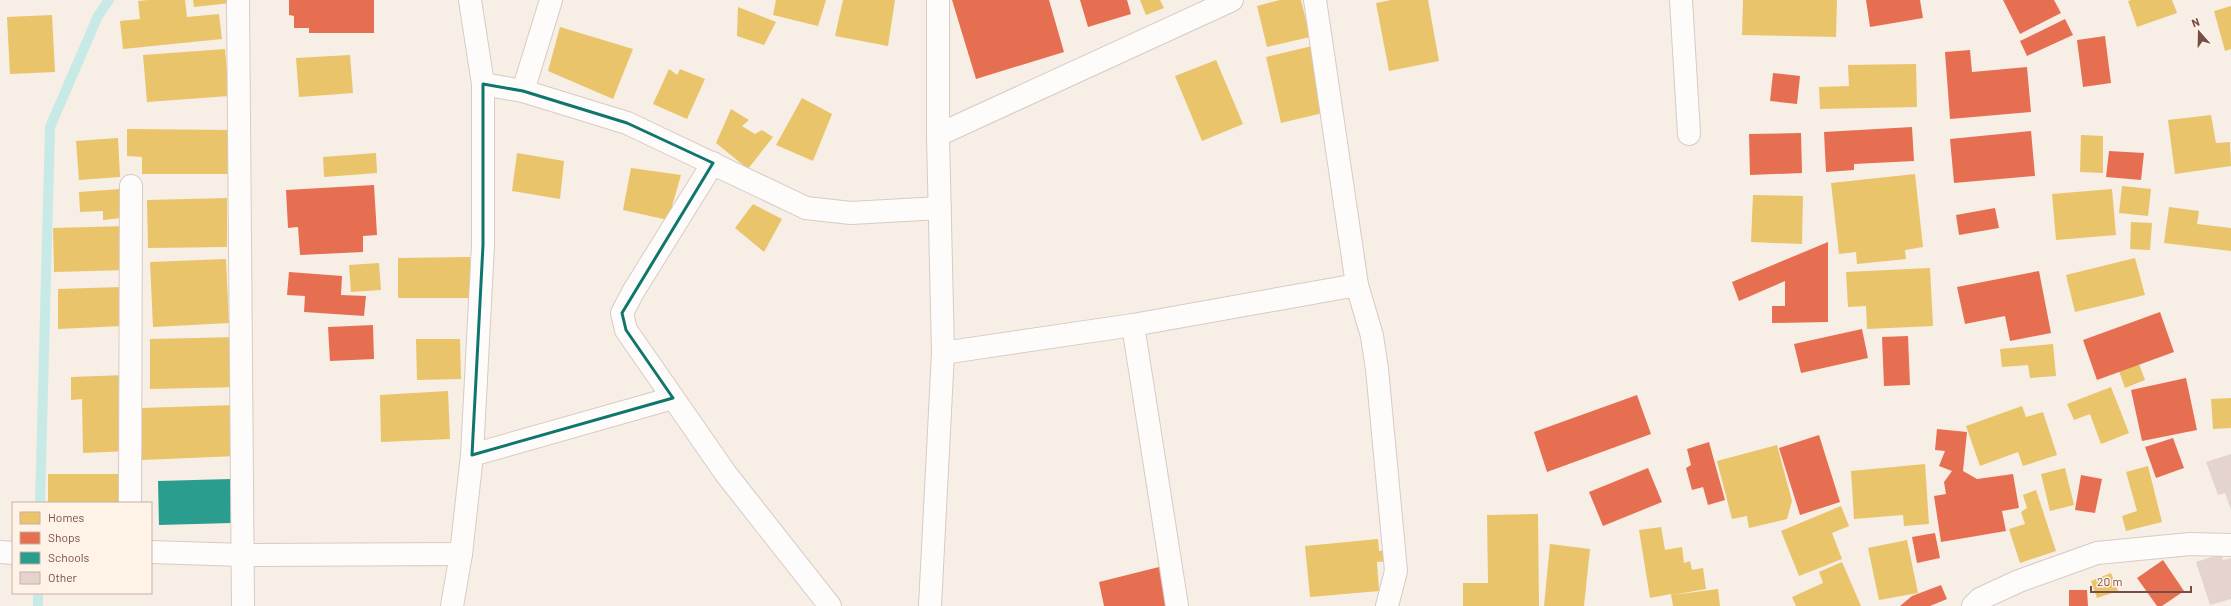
<svg xmlns="http://www.w3.org/2000/svg" width="2231" height="606" font-family="Barlow,sans-serif">
  <style>
    .homes { fill: #e9c46a }
    .shops { fill: #e76f51 }
    .schools { fill: #2a9d8f }
    .lines { fill: none; stroke-linecap: round; stroke-linejoin: round }
    .stream { stroke: #c7eae7; stroke-width: 10 }
    .building { fill: #e4d4cd }
    .street-casing { stroke: #d8cac4; stroke-width: 24 }
    .street { stroke: #fefcfb; stroke-width: 22 }
    .marked { fill: none; stroke: #0f766e; stroke-width: 3; stroke-linejoin: round }
  </style>
  <rect width="100%" height="100%" fill="#f7eee6"/>
  <!-- homes -->
  <g class="homes">
    <path d="M148 0H185L187 17 219 14 222 39 123 49 120 21 140 19 138 1Z"/>
    <path d="M193 0H230L231 3 194 7Z"/>
    <path d="M776 0H826L818 26 773 15Z"/>
    <path d="M843 0H895L888 46 835 36Z"/>
    <path d="M1140 0H1160L1164 8 1146 15Z"/>
    <path d="M1280 0H1301L1310 37 1267 47 1257 6Z"/>
    <path d="M1391 0H1428L1439 61 1389 71 1376 3Z"/>
    <path d="M1743 0H1837L1836 37 1742 35Z"/>
    <path d="M2131 0H2172L2177 13 2137 27 2128 1Z"/>
    <path d="M2231 6V49L2225 51 2214 11Z"/>
    <path d="M738 7 776 22 764 45 737 36Z"/>
    <path d="M52 15 55 72 10 74 7 17Z"/>
    <path d="M560 27 633 49 613 99 548 71Z"/>
    <path d="M1312 46 1327 112 1281 123 1266 57Z"/>
    <path d="M225 49 229 96 147 102 143 55Z"/>
    <path d="M350 55 353 93 299 97 296 58Z"/>
    <path d="M1216 60 1243 124 1202 141 1175 76Z"/>
    <path d="M1916 64 1917 107 1820 109 1819 87 1849 86 1848 65Z"/>
    <path d="M669 69 677 75 680 69 705 79 687 119 653 104Z"/>
    <path d="M802 98 832 114 813 161 776 145Z"/>
    <path d="M731 109 749 120 742 126 755 134 762 130 773 137 748 169 716 143Z"/>
    <path d="M2211 115 2216 143 2230 142 2231 166 2175 174 2168 120Z"/>
    <path d="M127 129 233 130 232 174H142V157L127 156Z"/>
    <path d="M2081 135 2103 136V173L2080 172Z"/>
    <path d="M118 138 120 177 79 180 76 141Z"/>
    <path d="M376 153 377 173 324 177 323 157Z"/>
    <path d="M517 153 564 161 560 199 512 191Z"/>
    <path d="M631 168 681 175 668 220 623 210Z"/>
    <path d="M1915 174 1923 247 1905 250 1906 259 1857 264 1856 252 1839 254 1831 183Z"/>
    <path d="M2122 186 2151 189 2148 216 2119 213Z"/>
    <path d="M120 189 121 218 103 220V211L80 212 79 192Z"/>
    <path d="M2112 189 2116 235 2056 240 2052 194Z"/>
    <path d="M1753 195 1803 196 1802 244 1751 242Z"/>
    <path d="M227 198V247L148 248 147 200Z"/>
    <path d="M753 204 782 219 764 252 735 228Z"/>
    <path d="M2169 207 2199 211 2197 224 2231 228V251L2164 243Z"/>
    <path d="M2131 222 2152 223 2150 250 2130 249Z"/>
    <path d="M126 226 127 270 54 272 53 228Z"/>
    <path d="M470 257V298H398V258Z"/>
    <path d="M2135 258 2145 295 2075 312 2066 275Z"/>
    <path d="M226 259 229 323 153 327 150 262Z"/>
    <path d="M379 263 381 290 351 292 349 265Z"/>
    <path d="M1930 268 1933 326 1867 329 1866 306 1848 307 1846 272Z"/>
    <path d="M121 287 122 326 58 329V289Z"/>
    <path d="M239 337 240 387 150 389V339Z"/>
    <path d="M416 339H460L461 379 417 380Z"/>
    <path d="M2053 344 2056 376 2030 378 2028 365 2002 367 2000 349Z"/>
    <path d="M2139 364 2145 380 2125 388 2119 371Z"/>
    <path d="M126 375 128 451 83 453 82 399 71 400V377Z"/>
    <path d="M2111 387 2129 433 2101 444 2090 414 2074 420 2067 404Z"/>
    <path d="M448 391 450 439 381 442 380 395Z"/>
    <path d="M2231 398V428L2213 429 2211 399Z"/>
    <path d="M235 405 237 456 142 460 141 408Z"/>
    <path d="M2022 406 2026 417 2043 412 2057 455 2023 466 2018 452 1980 466 1966 426Z"/>
    <path d="M1777 445 1792 501 1787 519 1749 528 1747 516 1732 519 1717 461Z"/>
    <path d="M1925 464 1929 524 1904 526 1903 515 1854 519 1851 471Z"/>
    <path d="M2148 466 2162 522 2126 531 2122 516 2137 511 2126 472Z"/>
    <path d="M2065 468 2074 505 2050 511 2041 474Z"/>
    <path d="M48 474H121L122 503H48Z"/>
    <path d="M2036 490 2056 551 2020 563 2009 529 2025 524 2021 512 2027 508 2023 495Z"/>
    <path d="M1841 506 1849 526 1832 533 1842 559 1799 576 1781 531Z"/>
    <path d="M1538 514 1539 606H1463V583H1488L1487 515Z"/>
    <path d="M1661 527 1665 550 1682 547 1684 563 1690 561 1692 570 1703 568 1706 589 1673 595 1718 589 1720 606H1673L1671 594 1650 598 1639 530Z"/>
    <path d="M1378 539 1379 551 1390 550V561L1377 562 1379 591 1310 597 1305 546Z"/>
    <path d="M1907 540 1918 593 1879 600 1868 548Z"/>
    <path d="M1550 544 1590 549 1584 606H1544Z"/>
    <path d="M1842 562 1861 606H1796L1792 597 1823 583 1819 572Z"/>
    <path d="M2111 573 2118 591 2097 598 2091 581Z"/>
  </g>
  <!-- shops -->
  <g class="shops">
    <path d="M289 0H374V33H309V28H294V16L289 15Z"/>
    <path d="M952 0H1049L1064 52 976 79Z"/>
    <path d="M1080 0H1127L1131 14 1088 27Z"/>
    <path d="M1866 0H1920L1923 18 1870 27Z"/>
    <path d="M2003 0H2054L2061 13 2020 34Z"/>
    <path d="M2065 19 2073 35 2027 56 2020 41Z"/>
    <path d="M2105 36 2111 83 2083 87 2077 40Z"/>
    <path d="M1970 50 1972 72 2027 67 2031 112 1950 119 1945 52Z"/>
    <path d="M1773 73 1800 76 1797 104 1770 101Z"/>
    <path d="M1912 127 1914 161 1854 164V170L1826 172 1824 132Z"/>
    <path d="M2031 131 2035 176 1954 183 1950 139Z"/>
    <path d="M1801 133 1802 173 1750 175 1749 134Z"/>
    <path d="M2109 151 2144 153 2141 180 2106 177Z"/>
    <path d="M374 185 377 235 363 236V252L300 255 298 227 288 228 286 190Z"/>
    <path d="M1995 208 1999 228 1959 235 1956 215Z"/>
    <path d="M1828 242V322L1772 323V306H1785V281L1739 301 1732 282Z"/>
    <path d="M2039 271 2051 333 2010 341 2005 316 1965 324 1957 287Z"/>
    <path d="M289 272 342 276 341 295 366 296 364 316 304 312 305 296 287 295Z"/>
    <path d="M2160 312 2174 352 2097 380 2083 340Z"/>
    <path d="M373 325 374 359 330 361 328 327Z"/>
    <path d="M1862 329 1868 358 1801 373 1794 344Z"/>
    <path d="M1908 336 1910 385 1884 386 1882 337Z"/>
    <path d="M2186 378 2197 430 2142 441 2131 390Z"/>
    <path d="M1637 395 1651 434 1547 472 1534 432Z"/>
    <path d="M1937 429 1967 432 1963 471 1977 479 2013 474 2019 508 2002 511 2006 531 1941 542 1934 496 1946 494 1944 482 1952 471 1939 466 1945 451 1935 450Z"/>
    <path d="M1819 435 1840 502 1800 515 1779 448Z"/>
    <path d="M2173 438 2184 468 2156 478 2145 447Z"/>
    <path d="M1709 442 1725 500 1708 505 1703 487 1692 490 1686 468 1691 465 1687 449Z"/>
    <path d="M1648 468 1662 502 1603 526 1589 492Z"/>
    <path d="M2081 475 2102 479 2095 513 2075 510Z"/>
    <path d="M1935 533 1940 558 1917 563 1912 537Z"/>
    <path d="M2163 560 2184 591 2162 606H2157L2137 578Z"/>
    <path d="M1163 566 1173 606H1104L1099 582Z"/>
    <path d="M1941 585 1947 599 1930 606H1900L1912 596Z"/>
    <path d="M2069 590H2087L2088 606H2069Z"/>
  </g>
  <!-- schools -->
  <path class="schools" d="M231 479 232 523 159 525 158 481Z"/>
  <g class="lines">
    <!-- stream -->
    <g class="stream">
      <path d="M40 503 50 127 98 16 109 0"/>
      <path d="M38 606V593"/>
    </g>
  </g>
  <!-- building -->
  <g class="building">
    <path d="M2231 454V510L2225 493 2218 495 2206 462Z"/>
    <path d="M2221 554 2223 560 2231 558V599L2210 605 2196 562Z"/>
  </g>
  <g class="lines">
    <defs>
      <g id="street">
        <path d="M238 0 243 606"/>
        <path d="M1681 0 1689 134"/>
        <path d="M483 84 523 91 627 123 806 208 851 213 940 208"/>
        <path d="M523 91 551 0"/>
        <path d="M938 135 1232 0"/>
        <path d="M713 163 633 292 622 313 626 330 726 474 830 606"/>
        <path d="M1357 285 1372 336 1377 369 1396 571 1387 606"/>
        <path d="M1133 325 1177 606"/>
        <path d="M943 353 1133 325 1357 285 1315 0"/>
        <path d="M472 455 673 398"/>
        <path d="M130 503 131 186"/>
        <path d="M0 552 13 553"/>
        <path d="M151 552 243 555 461 554"/>
        <path d="M452 606 461 554 472 455 483 245V84L470 0"/>
        <path d="M930 606 943 353 938 135V0"/>
        <path d="M1973 606 1980 599 2019 581 2097 553 2190 544 2231 545"/>
      </g>
    </defs>
    <!-- street casing -->
    <use href="#street" class="street-casing"/>
    <!-- street -->
    <use href="#street" class="street"/>
  </g>
  <!-- marked area -->
  <path class="marked" d="M483 84 523 91 627 123 713 163 622 313 626 330 673 398 472 455 483 245Z"/>
  <!-- legend -->
  <rect x="12" y="502" width="140" height="92" fill="#fff2e7" stroke="#c9b0a6"/>
  <rect x="20" y="512" width="20" height="12" fill="#e9c46a" stroke="#c9b0a6"/>
  <text x="48" y="522" font-size="12" fill="#774e45">Homes</text>
  <rect x="20" y="532" width="20" height="12" fill="#e76f51" stroke="#c9b0a6"/>
  <text x="48" y="542" font-size="12" fill="#774e45">Shops</text>
  <rect x="20" y="552" width="20" height="12" fill="#2a9d8f" stroke="#c9b0a6"/>
  <text x="48" y="562" font-size="12" fill="#774e45">Schools</text>
  <rect x="20" y="572" width="20" height="12" fill="#e4d4cd" stroke="#c9b0a6"/>
  <text x="48" y="582" font-size="12" fill="#774e45">Other</text>
  <!-- north arrow -->
  <g transform="translate(2199 32) rotate(340)" stroke="#fff2e7" stroke-width="3" paint-order="stroke">
  <path d="M0-3L7 15L0 10L-7 15Z" fill="#774e45"/>
  <text y="-6" font-size="11" font-weight="bold" text-anchor="middle" fill="#774e45">N</text>
  </g>
  <!-- scale -->
  <path d="M2091 586v6h100v-6" fill="none" stroke="#774e45" stroke-width="2"/>
  <text x="2097" y="586" font-size="12" fill="#774e45" stroke="#fff2e7" stroke-width="3" paint-order="stroke">20 m</text>
</svg>
